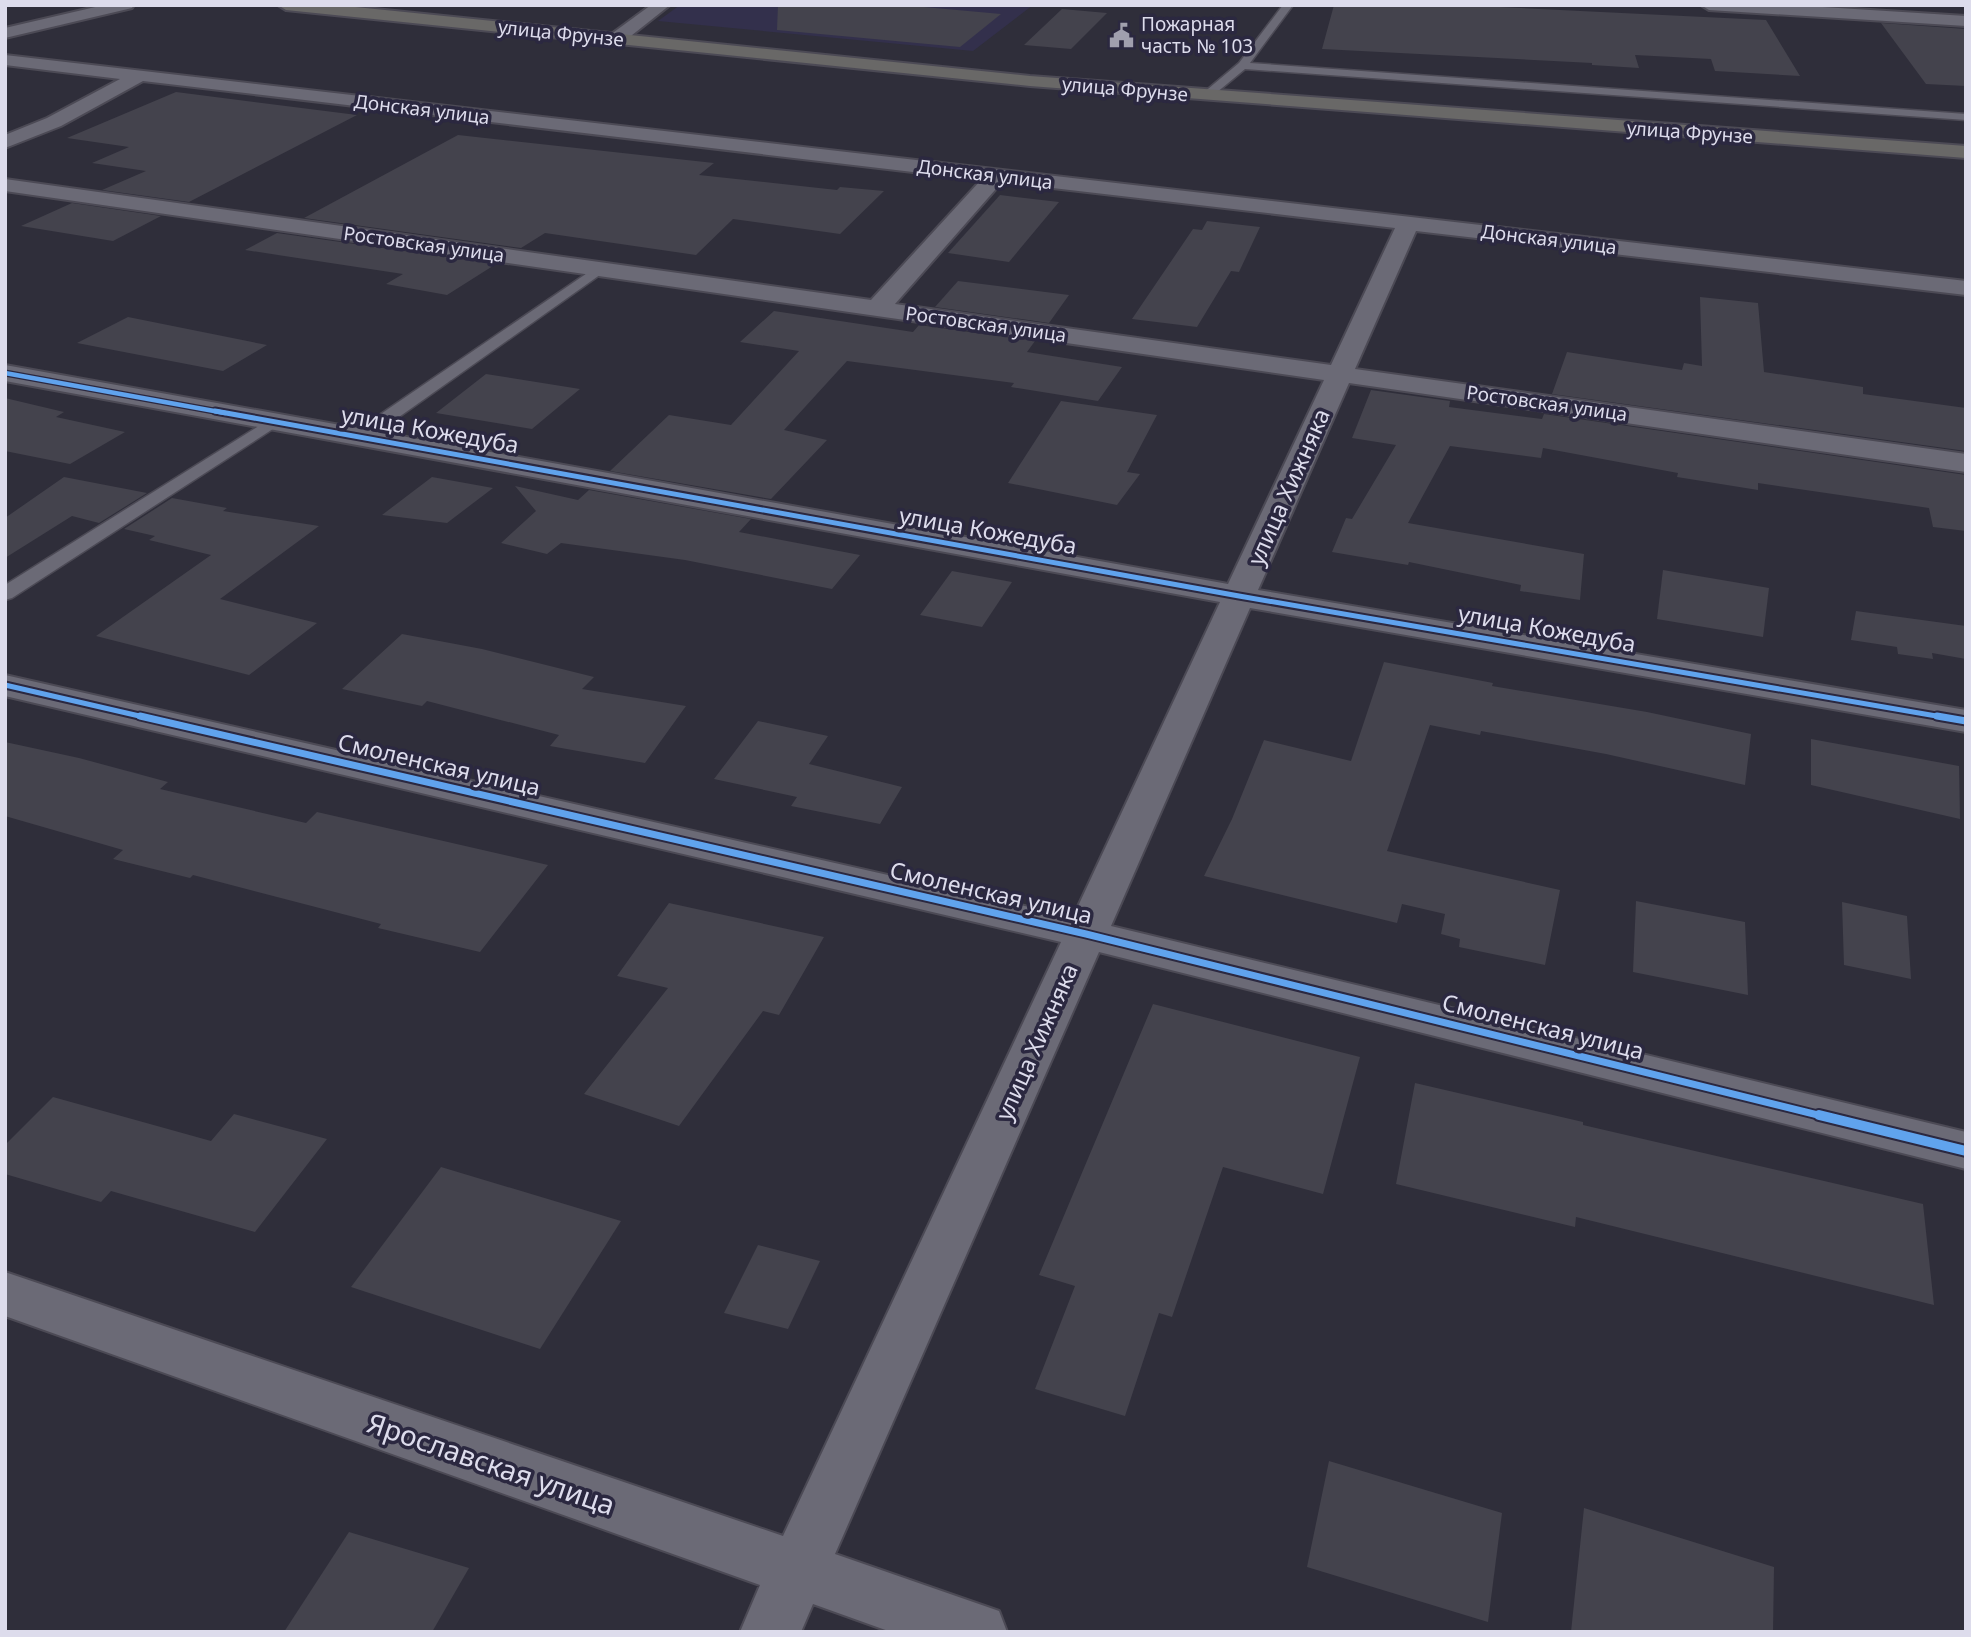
<svg xmlns="http://www.w3.org/2000/svg" width="1971" height="1637" font-family="'Noto Sans',sans-serif">
  <style>
    .built { fill: #33304c }
    .building { fill: #44434d }
    .lines { fill: none; stroke-linecap: round; stroke-linejoin: round }
    .service-casing { stroke: #4c4a55; stroke-width: 3 }
    .minor-casing { stroke: #4c4a55; stroke-width: 4 }
    .primary-casing { stroke: #4c4a55; stroke-width: 4 }
    .service { fill: #6b6a76; fill-rule: evenodd }
    .minor { fill: #6b6a76; fill-rule: evenodd }
    .primary { fill: #696867; fill-rule: evenodd }
    .cycleway-far3-casing { stroke: #2b2840; stroke-width: 7 }
    .cycleway-far2-casing { stroke: #2b2840; stroke-width: 9 }
    .cycleway-far1-casing { stroke: #2b2840; stroke-width: 11 }
    .cycleway-casing { stroke: #2b2840; stroke-width: 14 }
    .cycleway-far3 { stroke: #60a3ed; stroke-width: 4.5 }
    .cycleway-far2 { stroke: #60a3ed; stroke-width: 5 }
    .cycleway-far1 { stroke: #60a3ed; stroke-width: 7 }
    .cycleway { stroke: #60a3ed; stroke-width: 10 }
    .labels { text-anchor: middle; stroke-width: 7; stroke-linejoin: round; paint-order: stroke }
    .far-poi-label { font-size: 19px; fill: #dddcec; stroke: #2b2840; text-anchor: start }
    .far-street-label { font-size: 19px; fill: #dddcec; stroke: #2b2840 }
    .street-label { font-size: 23px; fill: #dddcec; stroke: #2b2840 }
    .near-street-label { font-size: 28px; fill: #dddcec; stroke: #2b2840 }
  </style>
  <rect width="100%" height="100%" fill="#2f2e3a"/>
  <!-- built -->
  <path class="built" d="M680 5H1033L973 51 658 21Z"/>
  <!-- building -->
  <g class="building">
    <path d="M778 5H902L1001 14 960 47 777 30Z"/>
    <path d="M1334 5H1459L1766 20 1800 76 1715 71 1711 59 1635 55 1639 68 1592 65V63L1322 49Z"/>
    <path d="M1062 9 1107 13 1071 49 1024 45Z"/>
    <path d="M1881 23 1966 29V86L1926 84Z"/>
    <path d="M176 92 357 115 189 202 102 190 146 171 92 163 129 147 67 138Z"/>
    <path d="M458 135 714 163 699 175 837 190 840 187 884 191 840 234 733 219 696 255 545 233 521 248 304 218Z"/>
    <path d="M1000 195 1059 202 1009 262 948 253Z"/>
    <path d="M72 203 161 216 113 241 21 226Z"/>
    <path d="M1207 221 1260 227 1239 272 1231 271 1197 327 1132 319 1193 229 1202 230Z"/>
    <path d="M277 233 496 264 447 295 386 284 403 274 245 250Z"/>
    <path d="M958 281 1069 295 1049 323 935 307Z"/>
    <path d="M1700 297 1758 303 1764 372 1863 387V394L1966 408V451L1552 394 1567 352 1682 370 1684 363 1702 366Z"/>
    <path d="M774 311 913 332 919 325 1035 341 1027 352 1122 367 1098 401 1011 387 1014 383 847 361 784 430 827 440 771 499 610 471 669 415 731 425 799 351 740 342Z"/>
    <path d="M128 317 267 345 223 371 77 343Z"/>
    <path d="M486 374 580 389 532 429 436 413Z"/>
    <path d="M1371 390 1450 401 1449 407 1542 419 1544 414 1966 475V531L1933 527 1929 508 1758 483V490L1677 477 1678 473 1543 448 1541 458 1450 446 1408 523 1584 554 1580 600 1520 591 1521 585 1409 562 1408 565 1332 552 1346 518 1352 519 1396 445 1352 438Z"/>
    <path d="M5 398 64 412 56 417 125 432 70 464 5 451Z"/>
    <path d="M1061 401 1157 415 1127 472 1140 474 1117 505 1008 483Z"/>
    <path d="M64 477 147 493 99 523 72 516 5 558V518Z"/>
    <path d="M432 477 493 488 447 523 382 515Z"/>
    <path d="M515 486 578 500 589 490 751 519 739 532 860 555 832 589 685 560 561 543 547 554 501 543 536 511Z"/>
    <path d="M172 498 227 508 223 511 319 526 220 599 317 623 249 675 96 636 211 555 149 540 155 536 124 529Z"/>
    <path d="M1663 570 1769 588 1763 637 1657 619Z"/>
    <path d="M952 571 1012 582 982 627 920 615Z"/>
    <path d="M1856 611 1966 626V659L1932 653 1933 659 1898 654 1897 647 1851 640Z"/>
    <path d="M402 634 482 649 594 677 582 689 686 706 645 763 550 746 559 735 427 701 422 706 342 689Z"/>
    <path d="M1384 662 1493 683 1492 686 1647 712 1751 734 1745 785 1606 754 1481 731 1480 735 1430 725 1387 851 1560 890 1545 965 1459 947 1460 939 1441 934 1445 914 1402 904 1397 923 1204 876 1232 819 1264 740 1351 761Z"/>
    <path d="M758 721 828 736 809 764 902 787 880 824 791 806 797 797 714 779Z"/>
    <path d="M1811 739 1959 766 1960 819 1811 785Z"/>
    <path d="M5 742 79 758 168 782 160 789 306 823 317 812 548 865 480 952 378 928 381 924 193 875 190 878 113 859 123 850 5 816Z"/>
    <path d="M1636 901 1745 922 1748 995 1633 972Z"/>
    <path d="M1842 902 1907 916 1911 979 1844 965Z"/>
    <path d="M669 903 824 937 779 1015 763 1011 679 1126 584 1094 668 988 617 976Z"/>
    <path d="M1153 1004 1360 1057 1323 1194 1223 1167 1172 1317 1159 1313 1125 1416 1035 1389 1075 1286 1039 1275Z"/>
    <path d="M1415 1083 1583 1122V1125L1923 1204 1934 1305 1576 1217 1575 1227 1396 1184Z"/>
    <path d="M53 1097 211 1141 234 1114 327 1139 255 1232 111 1191 101 1202 5 1174V1145Z"/>
    <path d="M441 1167 621 1221 540 1349 351 1287Z"/>
    <path d="M758 1245 820 1261 788 1329 724 1313Z"/>
    <path d="M1329 1461 1502 1513 1488 1622 1307 1567Z"/>
    <path d="M1584 1508 1774 1567 1773 1632H1571Z"/>
    <path d="M349 1532 469 1568 432 1632H284Z"/>
  </g>
  <g class="lines">
    <defs>
      <g id="service">
        <path d="M1283 5H1293L1250 63 1966 114V120L1245 69 1210 98H1202V94L1239 63Z"/>
        <path d="M599 265 606 269 604 272 365 441H353L351 437 353 433Z"/>
        <path d="M273 417 279 419 281 422 279 425 12 598 5 600V585Z"/>
      </g>
      <g id="minor">
        <path d="M104 5H134L132 8 5 38V28Z"/>
        <path d="M651 5H670L622 43H610L607 39 610 35Z"/>
        <path d="M1701 5H1791L1966 16V26L1709 10Z"/>
        <path d="M5 55 1966 281V295L1416 231 1355 369 1966 454V472L1349 383 1258 590 1966 710V732L1250 608 1111 926 1966 1132V1169L1099 952 835 1554 999 1611 1007 1632H891L813 1604 801 1632H740L760 1585 5 1316V1272L783 1536 1061 942 5 696V675L1073 917 1220 602 5 381V365L1228 584 1324 380 5 191V179L871 300 981 180 143 81 61 126 5 148V135L47 118 120 79 5 65ZM1002 182 1395 228 1331 365 895 304Z"/>
      </g>
      <path id="primary" d="M278 5H336L1030 76 1966 146V158L1030 86 286 10Z"/>
    </defs>
    <!-- service casing -->
    <use href="#service" class="service-casing"/>
    <!-- minor casing -->
    <use href="#minor" class="minor-casing"/>
    <!-- primary casing -->
    <use href="#primary" class="primary-casing"/>
    <!-- service -->
    <use href="#service" class="service"/>
    <!-- minor -->
    <use href="#minor" class="minor"/>
    <!-- primary -->
    <use href="#primary" class="primary"/>
    <defs>
      <path id="cycleway-far3" d="M5 373 225 413"/>
      <g id="cycleway-far2">
        <path d="M215 411 1239 596 1948 718"/>
        <path d="M5 685 148 718"/>
      </g>
      <g id="cycleway-far1">
        <path d="M140 716 1086 934 1826 1117"/>
        <path d="M1937 716 1966 721"/>
      </g>
      <path id="cycleway" d="M1819 1115 1966 1151"/>
    </defs>
    <!-- cycleway-far3 casing -->
    <use href="#cycleway-far3" class="cycleway-far3-casing"/>
    <!-- cycleway-far2 casing -->
    <use href="#cycleway-far2" class="cycleway-far2-casing"/>
    <!-- cycleway-far1 casing -->
    <use href="#cycleway-far1" class="cycleway-far1-casing"/>
    <!-- cycleway casing -->
    <use href="#cycleway" class="cycleway-casing"/>
    <!-- cycleway-far3 -->
    <use href="#cycleway-far3" class="cycleway-far3"/>
    <!-- cycleway-far2 -->
    <use href="#cycleway-far2" class="cycleway-far2"/>
    <!-- cycleway-far1 -->
    <use href="#cycleway-far1" class="cycleway-far1"/>
    <!-- cycleway -->
    <use href="#cycleway" class="cycleway"/>
  </g>
  <!-- icons -->
  <defs>
    <symbol id="civic-bare" viewBox="-9 -9 18 18"><path d="M-.6-6.5H3V-4.5H.6V-3L4-1V1h2V6H-6V1h2V-1L-.6-3ZM-1.2 2.5V6h2.4V2.5Z" fill="#a09fae" stroke="#2b2840" stroke-width="2.5" paint-order="stroke"/></symbol>
  </defs>
  <g fill-rule="evenodd">
    <use href="#civic-bare" x="1104" y="18" width="35" height="35"/>
  </g>
  <g class="labels">
    <!-- far-poi labels -->
    <g class="far-poi-label">
      <text x="1141" y="31">Пожарная<tspan x="1141" dy="22">часть № 103</tspan></text>
    </g>
    <!-- far-street labels -->
    <g class="far-street-label">
      <text transform="translate(561 33) rotate(6)" y="7">улица Фрунзе</text>
      <text transform="translate(1125 89) rotate(5)" y="7">улица Фрунзе</text>
      <text transform="translate(422 109) rotate(7)" y="7">Донская улица</text>
      <text transform="translate(1690 132) rotate(4)" y="7">улица Фрунзе</text>
      <text transform="translate(985 174) rotate(7)" y="7">Донская улица</text>
      <text transform="translate(1549 239) rotate(7)" y="7">Донская улица</text>
      <text transform="translate(424 244) rotate(8)" y="7">Ростовская улица</text>
      <text transform="translate(986 324) rotate(8)" y="7">Ростовская улица</text>
      <text transform="translate(1547 403) rotate(8)" y="7">Ростовская улица</text>
    </g>
    <!-- street labels -->
    <g class="street-label">
      <text transform="translate(430 430) rotate(10)" y="8">улица Кожедуба</text>
      <text transform="translate(1289 487) rotate(-66)" y="8">улица Хижняка</text>
      <text transform="translate(988 531) rotate(10)" y="8">улица Кожедуба</text>
      <text transform="translate(1547 629) rotate(10)" y="8">улица Кожедуба</text>
      <text transform="translate(439 765) rotate(13)" y="8">Смоленская улица</text>
      <text transform="translate(991 893) rotate(13)" y="8">Смоленская улица</text>
      <text transform="translate(1543 1027) rotate(14)" y="8">Смоленская улица</text>
      <text transform="translate(1037 1042) rotate(-66)" y="8">улица Хижняка</text>
    </g>
    <!-- near-street labels -->
    <g class="near-street-label">
      <text transform="translate(491 1464) rotate(19)" y="10">Ярославская улица</text>
    </g>
  </g>
  <!-- border -->
  <rect width="1971" height="1637" fill="none" stroke="#dddcec" stroke-width="14"/>
</svg>
